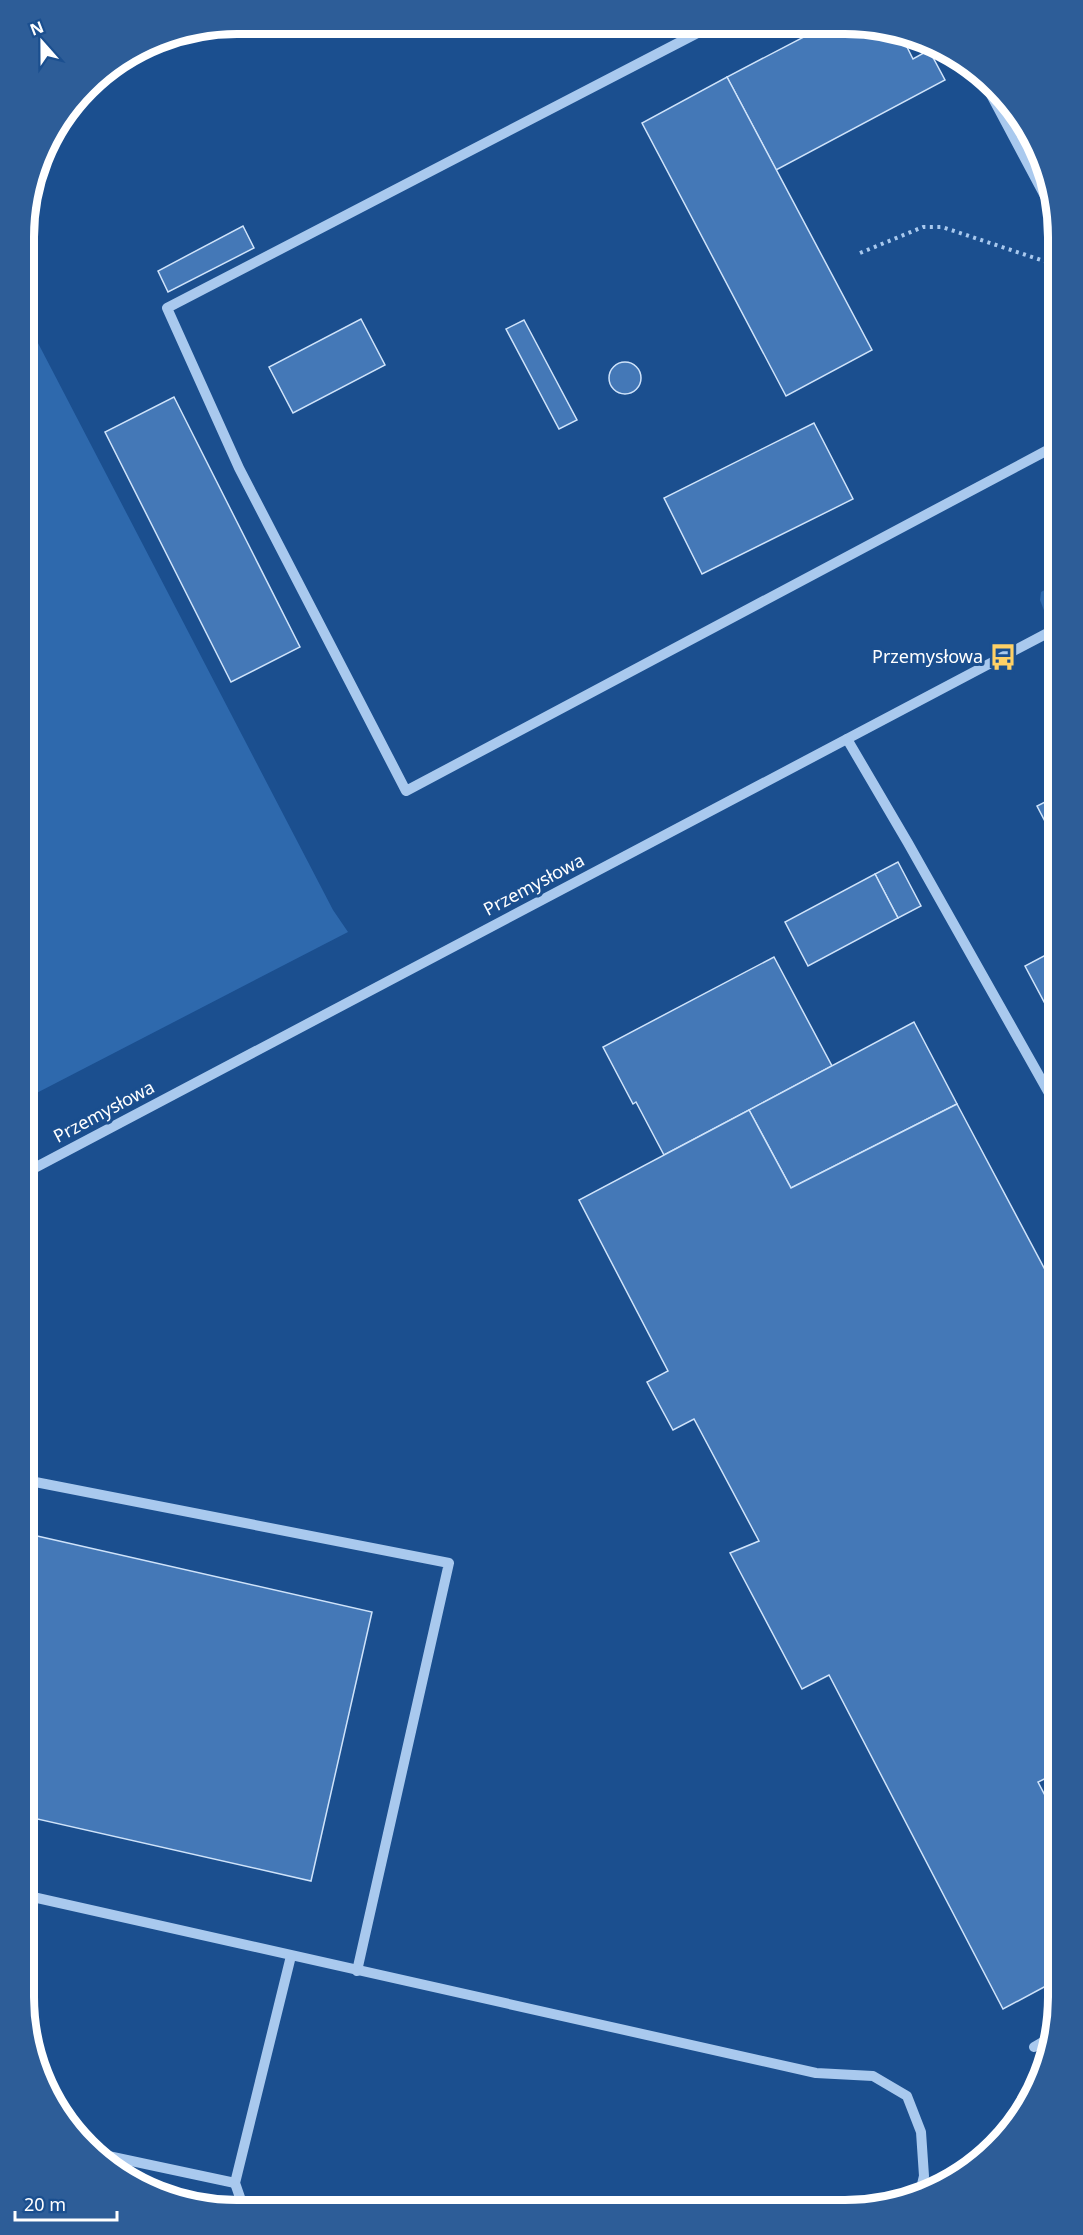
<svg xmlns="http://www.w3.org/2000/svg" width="1083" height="2235" font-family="'Noto Sans',sans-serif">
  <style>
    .green { fill: #2e69ad }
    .building { fill: #4478b7; stroke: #cfe3fa; stroke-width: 1.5 }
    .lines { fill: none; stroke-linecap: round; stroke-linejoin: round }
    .path { stroke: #a9c9ee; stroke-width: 4; stroke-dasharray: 3 4.5; stroke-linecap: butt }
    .minor { stroke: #a9c9ee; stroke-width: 10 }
    .labels { text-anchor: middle; stroke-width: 6; stroke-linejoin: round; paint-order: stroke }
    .poi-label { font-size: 18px; fill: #fff; stroke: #1b4f8f; text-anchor: end }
    .street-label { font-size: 18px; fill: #fff; stroke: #1b4f8f }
    .rim { fill: none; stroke: #fff; stroke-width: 8 }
  </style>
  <rect width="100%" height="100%" fill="#1b4f8f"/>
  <!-- green -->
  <g class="green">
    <path d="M26 320 333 910 348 932 25 1099Z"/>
    <path d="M1059 582V606L1045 613 1040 600 1041 592Z"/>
  </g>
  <!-- building -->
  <g class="building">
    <path d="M821 28H887L901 35 913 59 929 50 945 80 776 170 727 77Z"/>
    <path d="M727 77 872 350 786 396 642 123Z"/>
    <path d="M243 226 254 248 168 292 158 271Z"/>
    <path d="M361 319 385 365 293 413 269 367Z"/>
    <path d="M524 320 577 420 559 429 506 329Z"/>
    <circle cx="625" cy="378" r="16"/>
    <path d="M174 397 300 647 231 682 105 432Z"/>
    <path d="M814 423 853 499 702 574 664 498Z"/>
    <path d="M1059 795V848L1037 806Z"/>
    <path d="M898 862 921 906 898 918 875 874Z"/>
    <path d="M875 874 898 918 808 966 785 922Z"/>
    <path d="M1059 948V1030L1025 966Z"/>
    <path d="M774 957 832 1066 664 1155 636 1102 633 1104 603 1047Z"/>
    <path d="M914 1022 957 1104 791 1188 749 1110Z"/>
    <path d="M957 1104 1059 1296V1772L1038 1782 1059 1822V1979L1003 2009 829 1675 802 1689 730 1553 759 1541 694 1419 673 1430 647 1382 668 1371 579 1200 749 1110 791 1188Z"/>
    <path d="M24 1533 372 1612 311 1881 24 1816Z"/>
  </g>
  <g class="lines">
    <!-- path -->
    <path class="path" d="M860 253 923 227H942L1059 266"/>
    <!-- minor -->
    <g class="minor">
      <path d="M709 27 167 308 239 468 406 791 1059 444"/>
      <path d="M980 74 1055 215"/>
      <path d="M847 739 908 843 1059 1111"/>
      <path d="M25 1173 1059 627"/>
      <path d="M25 1480 449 1563 357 1971"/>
      <path d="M24 1895 816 2073 873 2076 907 2096 921 2132 924 2176 919 2197"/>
      <path d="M1034 2047 1053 2036"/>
      <path d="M94 2153 235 2183"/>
      <path d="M244 2209 235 2183 291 1956"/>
    </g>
  </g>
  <!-- icons -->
  <defs>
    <symbol id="bus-bare" viewBox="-9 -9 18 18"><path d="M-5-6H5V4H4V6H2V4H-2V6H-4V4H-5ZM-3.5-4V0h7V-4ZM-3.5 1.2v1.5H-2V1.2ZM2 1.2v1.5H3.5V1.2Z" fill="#ffd166" stroke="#1b4f8f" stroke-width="2.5" paint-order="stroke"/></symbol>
  </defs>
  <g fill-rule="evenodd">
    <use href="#bus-bare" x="984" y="638" width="38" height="38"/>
  </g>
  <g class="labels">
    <!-- poi labels -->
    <g class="poi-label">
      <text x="983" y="663">Przemysłowa</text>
    </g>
    <!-- street labels -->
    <g class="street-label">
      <text transform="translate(534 885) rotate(-28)" y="6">Przemysłowa</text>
      <text transform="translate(104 1112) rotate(-28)" y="6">Przemysłowa</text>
    </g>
  </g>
  <!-- crop -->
  <path d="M0 0H1083V2235H0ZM237 34H845A203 203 0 0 1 1048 237V1997A203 203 0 0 1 845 2200H237A203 203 0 0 1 34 1997V237A203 203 0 0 1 237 34Z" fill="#2d5d98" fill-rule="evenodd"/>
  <path class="rim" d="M237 34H845A203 203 0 0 1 1048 237V1997A203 203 0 0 1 845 2200H237A203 203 0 0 1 34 1997V237A203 203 0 0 1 237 34Z"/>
  <!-- north arrow -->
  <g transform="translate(42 42) rotate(339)" stroke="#1b4f8f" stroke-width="4.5" paint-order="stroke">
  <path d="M0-4.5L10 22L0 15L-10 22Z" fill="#ffffff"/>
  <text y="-9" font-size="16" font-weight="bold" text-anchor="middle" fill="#ffffff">N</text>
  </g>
  <!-- scale -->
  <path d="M15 2211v9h102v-9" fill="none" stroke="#ffffff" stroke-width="3"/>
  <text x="24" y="2211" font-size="18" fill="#ffffff" stroke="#1b4f8f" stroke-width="4.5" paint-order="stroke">20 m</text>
</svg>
